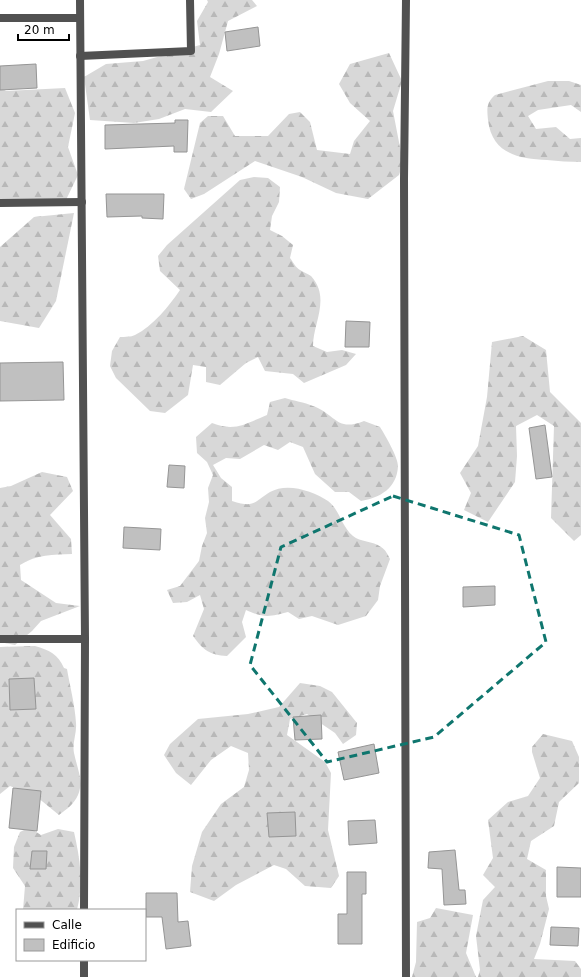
<svg xmlns="http://www.w3.org/2000/svg" width="581" height="977" font-family="'DejaVu Sans',sans-serif">
  <style>
    .forest { fill: url(#forest-firs) }
    .building { fill: #c0c0c0; stroke: #959595 }
    .lines { fill: none; stroke-linecap: round; stroke-linejoin: round }
    .service { stroke: #515151; stroke-width: 8 }
    .minor { stroke: #515151; stroke-width: 8 }
    .marked { fill: none; stroke: #0f766e; stroke-width: 3; stroke-dasharray: 8 5; stroke-linejoin: round }
  </style>
  <defs>
    <pattern id="forest-firs" width="22" height="20" patternUnits="userSpaceOnUse"><rect width="22" height="20" fill="#d8d8d8"/><path d="M5 1l3.5 6h-7zM16 11l3.5 6h-7z" fill="#b8b8b8"/></pattern>
  </defs>
  <rect width="100%" height="100%" fill="#fff"/>
  <!-- forest -->
  <g class="forest">
    <path d="M207 0H252L257 6 228 21 219 54 210 77 233 91 211 112 185 109 159 119 134 123 90 120 84 77 106 64 143 61 200 45 197 21 208 2Z"/>
    <path d="M389 53 402 81 393 111 403 163 399 175 368 199 336 193 302 177 255 161 204 194 191 199 184 189 200 123 208 116H223L235 136H268L289 114 300 112 310 122 317 150 350 154 354 141 370 121 350 103 339 84 350 64Z"/>
    <path d="M548 81H569L581 85V112L571 105 538 110 528 116 536 129 556 127 570 139 581 138V162C570 162 558 161 547 160 519 159 492 154 488 120 487 109 486 103 495 95Z"/>
    <path d="M0 87 6 91 65 88 75 113 68 147 78 175 64 204 0 200Z"/>
    <path d="M254 177 268 178 280 187 279 202 272 216 270 230 282 236 293 245 290 258C293 262 296 268 300 270 303 272 308 274 311 276 331 298 313 323 313 346L327 352 342 350 356 354 346 365 304 383 293 374 265 371 258 357 246 363 220 385 206 382V367L193 365 188 395 165 413 150 411 116 378 110 366 112 351 120 337C125 337 131 337 135 335 153 326 169 306 180 290L160 271 158 256 167 245 240 180Z"/>
    <path d="M74 213 56 301 39 328 0 321V247L34 217Z"/>
    <path d="M523 336 546 350 550 392 581 423V535L574 541 551 518 554 426 537 415 516 426 517 456 515 482 488 522 464 510 471 493 460 473 478 446 487 397 492 342Z"/>
    <path d="M285 398C294 401 304 402 313 406 337 415 336 432 364 421L380 427C385 435 398 457 398 466 397 488 380 498 361 501L349 492H335L315 474 303 447 290 442 278 450 264 445 240 459 226 458 213 465 221 478 232 487V501C254 508 253 503 270 492 287 482 313 491 328 501 340 510 341 526 353 536 360 542 373 541 381 547 385 549 388 555 390 559L380 586 378 600 366 616 338 625 312 616 299 619 288 612C270 617 264 618 246 610L242 622 246 637 227 656C210 655 203 650 193 636L204 609 200 595 187 602 173 603 167 590 180 586 199 561 202 546 207 533 205 518 209 502 208 488 213 475 207 462 197 453 196 437 212 423C235 432 245 424 267 415L270 402Z"/>
    <path d="M42 472 67 477 73 491 50 515 71 539 72 554C53 555 37 554 20 565L21 580 56 603 80 606 41 621 32 631 15 645 0 642V488L11 486Z"/>
    <path d="M35 646C49 650 58 654 64 668L67 669C70 687 75 705 76 723 77 733 72 743 74 753 77 768 84 781 78 795 74 804 67 809 59 815L37 797 10 786 0 794V647Z"/>
    <path d="M300 683 320 686 332 692 357 723 356 735 343 744 335 733 307 714 290 719 287 735 325 762 331 773 328 830 339 876 331 888 305 886 286 869 274 865 236 885 214 901 190 892 192 866 202 832 221 804 244 787 249 770 248 753 231 746 211 760 191 785 176 773 164 755 170 744 198 719 248 714 279 707Z"/>
    <path d="M543 734 572 741 579 757V783L559 802 554 826 531 841 527 859 546 870V896L549 909 540 944 534 959 575 961 581 969V977H478L480 970 476 936 483 900 495 887 483 875 493 858 488 820 508 802 528 796 540 778 532 752V747Z"/>
    <path d="M26 829 33 830 41 835 58 829 74 832C80 859 84 883 77 910H23L25 886 13 868 14 847 20 832Z"/>
    <path d="M436 908 473 915 466 953 476 977H412L416 962 417 922 430 918Z"/>
  </g>
  <!-- building -->
  <g class="building">
    <path d="M258 27 260 46 227 51 225 32Z"/>
    <path d="M36 64 37 88 0 90V66Z"/>
    <path d="M175 120H188L187 152H174V146L105 149V125L175 123Z"/>
    <path d="M106 194H164L163 219 142 218V216L107 217Z"/>
    <path d="M346 321 370 322 369 347H345Z"/>
    <path d="M63 362 64 400 0 401V363Z"/>
    <path d="M545 425 552 477 536 479 529 428Z"/>
    <path d="M169 465 185 466 184 488 167 487Z"/>
    <path d="M124 527 161 529 160 550 123 548Z"/>
    <path d="M495 586V605L463 607V587Z"/>
    <path d="M34 678 36 709 10 710 9 679Z"/>
    <path d="M321 715 322 739 295 740 293 717Z"/>
    <path d="M374 744 379 773 344 780 338 752Z"/>
    <path d="M13 788 41 791 37 831 9 828Z"/>
    <path d="M295 812 296 836 269 837 267 813Z"/>
    <path d="M375 820 377 843 349 845 348 821Z"/>
    <path d="M455 850 459 890H465L466 904 444 905 442 869 428 868 429 852Z"/>
    <path d="M32 851H47L46 869H30Z"/>
    <path d="M557 867 581 868V897H557Z"/>
    <path d="M347 872H366V894H362V944H338V914H347Z"/>
    <path d="M146 893H177L178 922 188 921 191 946 166 949 162 917H146Z"/>
    <path d="M551 927 579 928 578 946 550 945Z"/>
  </g>
  <g class="lines">
    <!-- service -->
    <path class="service" d="M0 18H80"/>
    <!-- minor -->
    <g class="minor">
      <path d="M80 0 85 639 84 910"/>
      <path d="M80 56 191 51 190 0"/>
      <path d="M0 203 82 202"/>
      <path d="M0 639H85"/>
      <path d="M84 977V960"/>
      <path d="M406 977 404 179 406 0"/>
    </g>
  </g>
  <!-- marked area -->
  <path class="marked" d="M393 496 519 535 546 642 434 737 327 762 250 665 281 547Z"/>
  <!-- legend -->
  <rect x="16" y="909" width="130" height="52" fill="#ffffff" stroke="#999999"/>
  <rect x="24" y="922" width="20" height="6" fill="#515151" stroke="#999999"/>
  <text x="52" y="929" font-size="12" fill="#000000">Calle</text>
  <rect x="24" y="939" width="20" height="12" fill="#c0c0c0" stroke="#999999"/>
  <text x="52" y="949" font-size="12" fill="#000000">Edificio</text>
  <!-- scale -->
  <path d="M18 34v6h51v-6" fill="none" stroke="#000000" stroke-width="2"/>
  <text x="24" y="34" font-size="12" fill="#000000" stroke="#ffffff" stroke-width="3" paint-order="stroke">20 m</text>
</svg>
